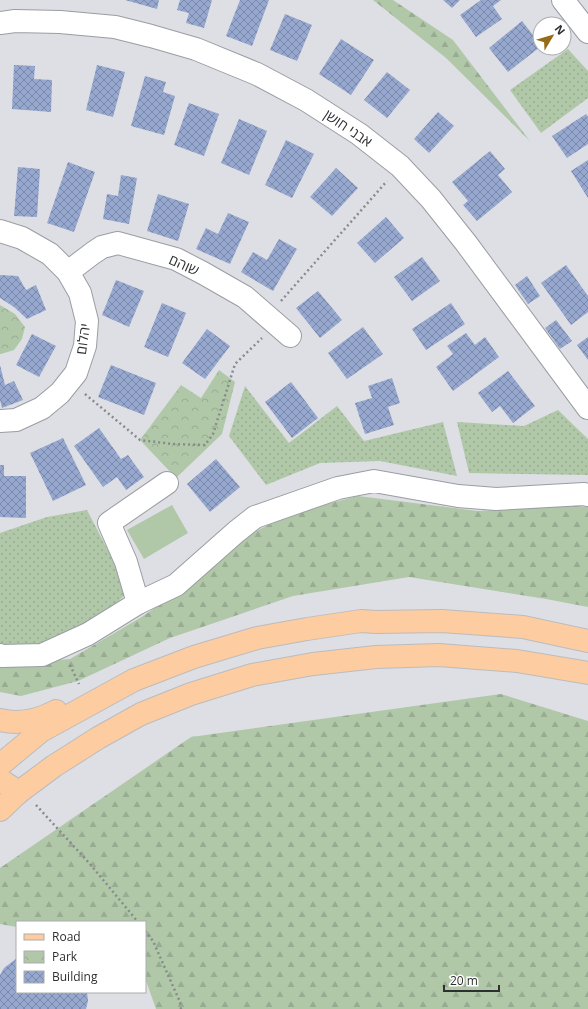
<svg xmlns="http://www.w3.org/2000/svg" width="588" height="1009" font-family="'Open Sans',Heebo,sans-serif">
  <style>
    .grass { fill: url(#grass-dots) }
    .forest { fill: url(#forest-firs) }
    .park { fill: url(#park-crowns) }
    .garden { fill: #b0c8a8 }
    .building { fill: url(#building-cross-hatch) }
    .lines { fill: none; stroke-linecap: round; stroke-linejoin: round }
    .minor-casing { stroke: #9a9da2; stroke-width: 24 }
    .major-casing { stroke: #bcbcbd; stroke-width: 24 }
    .path { stroke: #888a8e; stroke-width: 2.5; stroke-dasharray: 2 3; stroke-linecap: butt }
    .minor { stroke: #fff; stroke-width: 22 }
    .major { stroke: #fdcca0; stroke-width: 22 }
    .labels { text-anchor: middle; stroke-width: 4; stroke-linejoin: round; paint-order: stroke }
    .street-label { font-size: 14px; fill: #2e2f31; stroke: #fff }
  </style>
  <defs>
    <pattern id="grass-dots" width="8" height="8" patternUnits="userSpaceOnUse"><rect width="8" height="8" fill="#b0c8a8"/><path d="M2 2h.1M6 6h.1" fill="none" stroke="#98ac91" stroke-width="1.8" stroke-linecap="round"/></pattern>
    <pattern id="forest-firs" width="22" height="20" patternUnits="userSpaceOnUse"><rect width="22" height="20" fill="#b0c8a8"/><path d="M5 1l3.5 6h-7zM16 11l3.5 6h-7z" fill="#98ac91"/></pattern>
    <pattern id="park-crowns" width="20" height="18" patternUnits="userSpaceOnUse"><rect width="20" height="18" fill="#b0c8a8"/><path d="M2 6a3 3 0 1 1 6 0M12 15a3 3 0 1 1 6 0" fill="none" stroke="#98ac91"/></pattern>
    <pattern id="building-cross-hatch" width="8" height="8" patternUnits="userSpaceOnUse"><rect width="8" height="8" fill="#96a8cf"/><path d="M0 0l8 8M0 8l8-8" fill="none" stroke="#7b89a9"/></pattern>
  </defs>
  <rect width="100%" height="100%" fill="#dddfe5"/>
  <!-- grass -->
  <g class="grass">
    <path d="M568 49 588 71V98L541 133 510 90Z"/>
    <path d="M245 386 289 443 337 406 364 441 443 422 457 476 380 461 320 463 266 485 229 436Z"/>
    <path d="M558 410 588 439V475L469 473 457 422 524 426Z"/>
    <path d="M87 510 129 591 101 617 33 648 0 646V533L47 517Z"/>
  </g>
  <!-- forest -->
  <g class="forest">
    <path d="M373 0H393L453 40 530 141 446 58Z"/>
    <path d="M358 496 478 511 575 506 588 507V607L546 599 409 577 293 596 170 638 78 681 21 696 0 692V659L17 663 70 659 140 618 194 582 244 537 293 513Z"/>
    <path d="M501 694 588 721V1009H156L145 978V922H17V927L0 924V868L191 737Z"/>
  </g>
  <!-- park -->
  <g class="park">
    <path d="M0 305 15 314 25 327 22 339 14 350 1 354H0Z"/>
    <path d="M219 370 235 382 222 434 176 478 140 440 181 385 201 398Z"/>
  </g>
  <!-- garden -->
  <path class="garden" d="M172 505 188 533 144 559 127 530Z"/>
  <!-- building -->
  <g class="building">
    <path d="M125 0H159L157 9Z"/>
    <path d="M180 0H212L204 28 186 23 189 13 177 10Z"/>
    <path d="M240 0H269L252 46 226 36Z"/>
    <path d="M443 0H460L452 8Z"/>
    <path d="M481 0H501L493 6 502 19 476 37 460 15Z"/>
    <path d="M285 14 312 25 297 61 270 50Z"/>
    <path d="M522 21 540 44V47L508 72 489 48Z"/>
    <path d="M341 39 374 60 351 95 319 74Z"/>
    <path d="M14 65 35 66 34 79 52 80 51 112 12 109Z"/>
    <path d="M97 65 125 72 113 117 86 110Z"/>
    <path d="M387 72 410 90 387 118 364 100Z"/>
    <path d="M145 76 166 82 163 92 175 96 164 135 131 126Z"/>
    <path d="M189 103 219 114 204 156 174 145Z"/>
    <path d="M438 112 454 126 429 153 414 139Z"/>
    <path d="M586 114 588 117V144L567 158 552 136Z"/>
    <path d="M239 119 267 131 249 175 221 163Z"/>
    <path d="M286 140 314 154 292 198 265 185Z"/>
    <path d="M490 151 505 169 498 175 512 192 477 221 463 205 468 201 452 182Z"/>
    <path d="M588 160V198L571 171Z"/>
    <path d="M68 162 95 172 74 232 47 223Z"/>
    <path d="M18 167 40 169 37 217 14 216Z"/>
    <path d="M336 168 358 188 332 216 310 197Z"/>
    <path d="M121 175 137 178 129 224 103 219 107 194 118 196Z"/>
    <path d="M158 194 189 204 178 241 147 231Z"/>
    <path d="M228 213 249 222 230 264 196 249 206 228 218 234Z"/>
    <path d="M386 217 404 238 375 263 357 243Z"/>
    <path d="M279 239 297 249 273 291 241 272 253 252 267 260Z"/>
    <path d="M422 257 440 281 412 301 394 277Z"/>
    <path d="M566 265 588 296V312L571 325 541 283Z"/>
    <path d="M0 275 18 276 26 290 36 285 46 310 27 319 14 307 0 298Z"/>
    <path d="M527 276 540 296 528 304 515 285Z"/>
    <path d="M116 280 144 291 129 327 102 315Z"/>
    <path d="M318 291 342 320 320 338 296 308Z"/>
    <path d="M162 303 186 313 168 357 144 347Z"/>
    <path d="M451 303 465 324 426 350 412 329Z"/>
    <path d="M556 320 572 341 560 349 545 328Z"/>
    <path d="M363 327 383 354 347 379 328 353Z"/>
    <path d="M207 329 230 346 205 379 182 363Z"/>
    <path d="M466 333 475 345 485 337 499 357 453 391 436 367 453 354 447 346Z"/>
    <path d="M32 334 56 346 39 377 16 365Z"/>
    <path d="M588 337V360L577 345Z"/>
    <path d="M0 365 5 385 14 381 23 400 2 408 0 400Z"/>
    <path d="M111 365 156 383 144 415 98 397Z"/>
    <path d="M508 371 535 406 513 423 500 406 492 412 478 393Z"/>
    <path d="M392 378 400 403 388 407 394 425 365 434 355 403 372 398 368 386Z"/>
    <path d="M291 382 318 418 292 438 265 402Z"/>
    <path d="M99 428 121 459 128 455 144 477 126 490 117 477 103 487 74 446Z"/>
    <path d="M63 438 86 485 53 501 30 453Z"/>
    <path d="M216 459 240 487 210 512 187 484Z"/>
    <path d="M0 465H4V476H26V518L0 517Z"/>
    <path d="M17 958V992H87L88 1001 86 1009H0V975L4 968Z"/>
  </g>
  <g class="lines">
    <defs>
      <g id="minor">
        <path d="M563 0 588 32"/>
        <path d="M0 23 15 21 60 22 115 27 151 36 196 49 257 74 306 100 359 134 400 166 431 199 466 243 588 408"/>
        <path d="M0 231 22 238 50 254 68 272 80 293 87 321 85 346 76 373 60 393 42 408 16 420 0 421"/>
        <path d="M68 272 93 253 102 247 118 243 176 259 203 273 245 297 290 336"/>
        <path d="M138 603 126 562 109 523 167 483"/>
        <path d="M0 655 2 656 42 655 88 634 138 603 176 585 236 532 255 517 338 488 374 481 458 496 496 499 584 494 588 495"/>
      </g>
      <g id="major">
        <path d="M0 720C20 725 39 720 56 711"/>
        <path d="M0 765 41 731 134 680 194 657 257 638 307 629 361 621 376 622 442 621 523 627 588 641"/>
        <path d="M0 780 19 792"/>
        <path d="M0 810 19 792 54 766 98 738 141 714 191 694 252 675 313 664 376 657 439 655 517 661 588 673"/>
      </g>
    </defs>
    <!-- minor casing -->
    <use href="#minor" class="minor-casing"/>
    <!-- major casing -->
    <use href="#major" class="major-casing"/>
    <!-- path -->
    <g class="path">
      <path d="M281 301 387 181"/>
      <path d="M85 394 140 440 173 444 205 445 213 434 235 364 262 338"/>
      <path d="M70 665 79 684"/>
      <path d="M36 805 90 864 138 922"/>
      <path d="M145 931 153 941 180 1002 181 1009"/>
    </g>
    <!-- minor -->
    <use href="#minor" class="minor"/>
    <!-- major -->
    <use href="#major" class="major"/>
  </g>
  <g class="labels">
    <!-- street labels -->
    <g class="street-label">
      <text transform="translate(348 128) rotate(34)" y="5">אבני חושן</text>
      <text transform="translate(184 265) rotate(24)" y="5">שוהם</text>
      <text transform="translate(83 339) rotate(-82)" y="5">יהלום</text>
    </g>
  </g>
  <!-- legend -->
  <rect x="16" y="921" width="130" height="72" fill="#ffffff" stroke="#abacad"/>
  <rect x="24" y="934" width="20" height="6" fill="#fdcca0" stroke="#abacad"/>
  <text x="52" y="941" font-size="12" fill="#2e2f31">Road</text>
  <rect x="24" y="951" width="20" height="12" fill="url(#park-crowns)" stroke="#abacad"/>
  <text x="52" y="961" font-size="12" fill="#2e2f31">Park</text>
  <rect x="24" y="971" width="20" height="12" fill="url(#building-cross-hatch)" stroke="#abacad"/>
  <text x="52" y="981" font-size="12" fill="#2e2f31">Building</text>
  <!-- north arrow -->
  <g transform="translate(552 36) rotate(52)"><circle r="19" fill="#ffffff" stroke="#abacad"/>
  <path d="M0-3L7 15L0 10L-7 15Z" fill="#966b18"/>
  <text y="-6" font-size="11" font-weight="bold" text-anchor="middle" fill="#2e2f31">N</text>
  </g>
  <!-- scale -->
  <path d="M444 985v6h55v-6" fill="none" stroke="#2e2f31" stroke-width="2"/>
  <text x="450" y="985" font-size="12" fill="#2e2f31" stroke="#ffffff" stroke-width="3" paint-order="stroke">20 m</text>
</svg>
